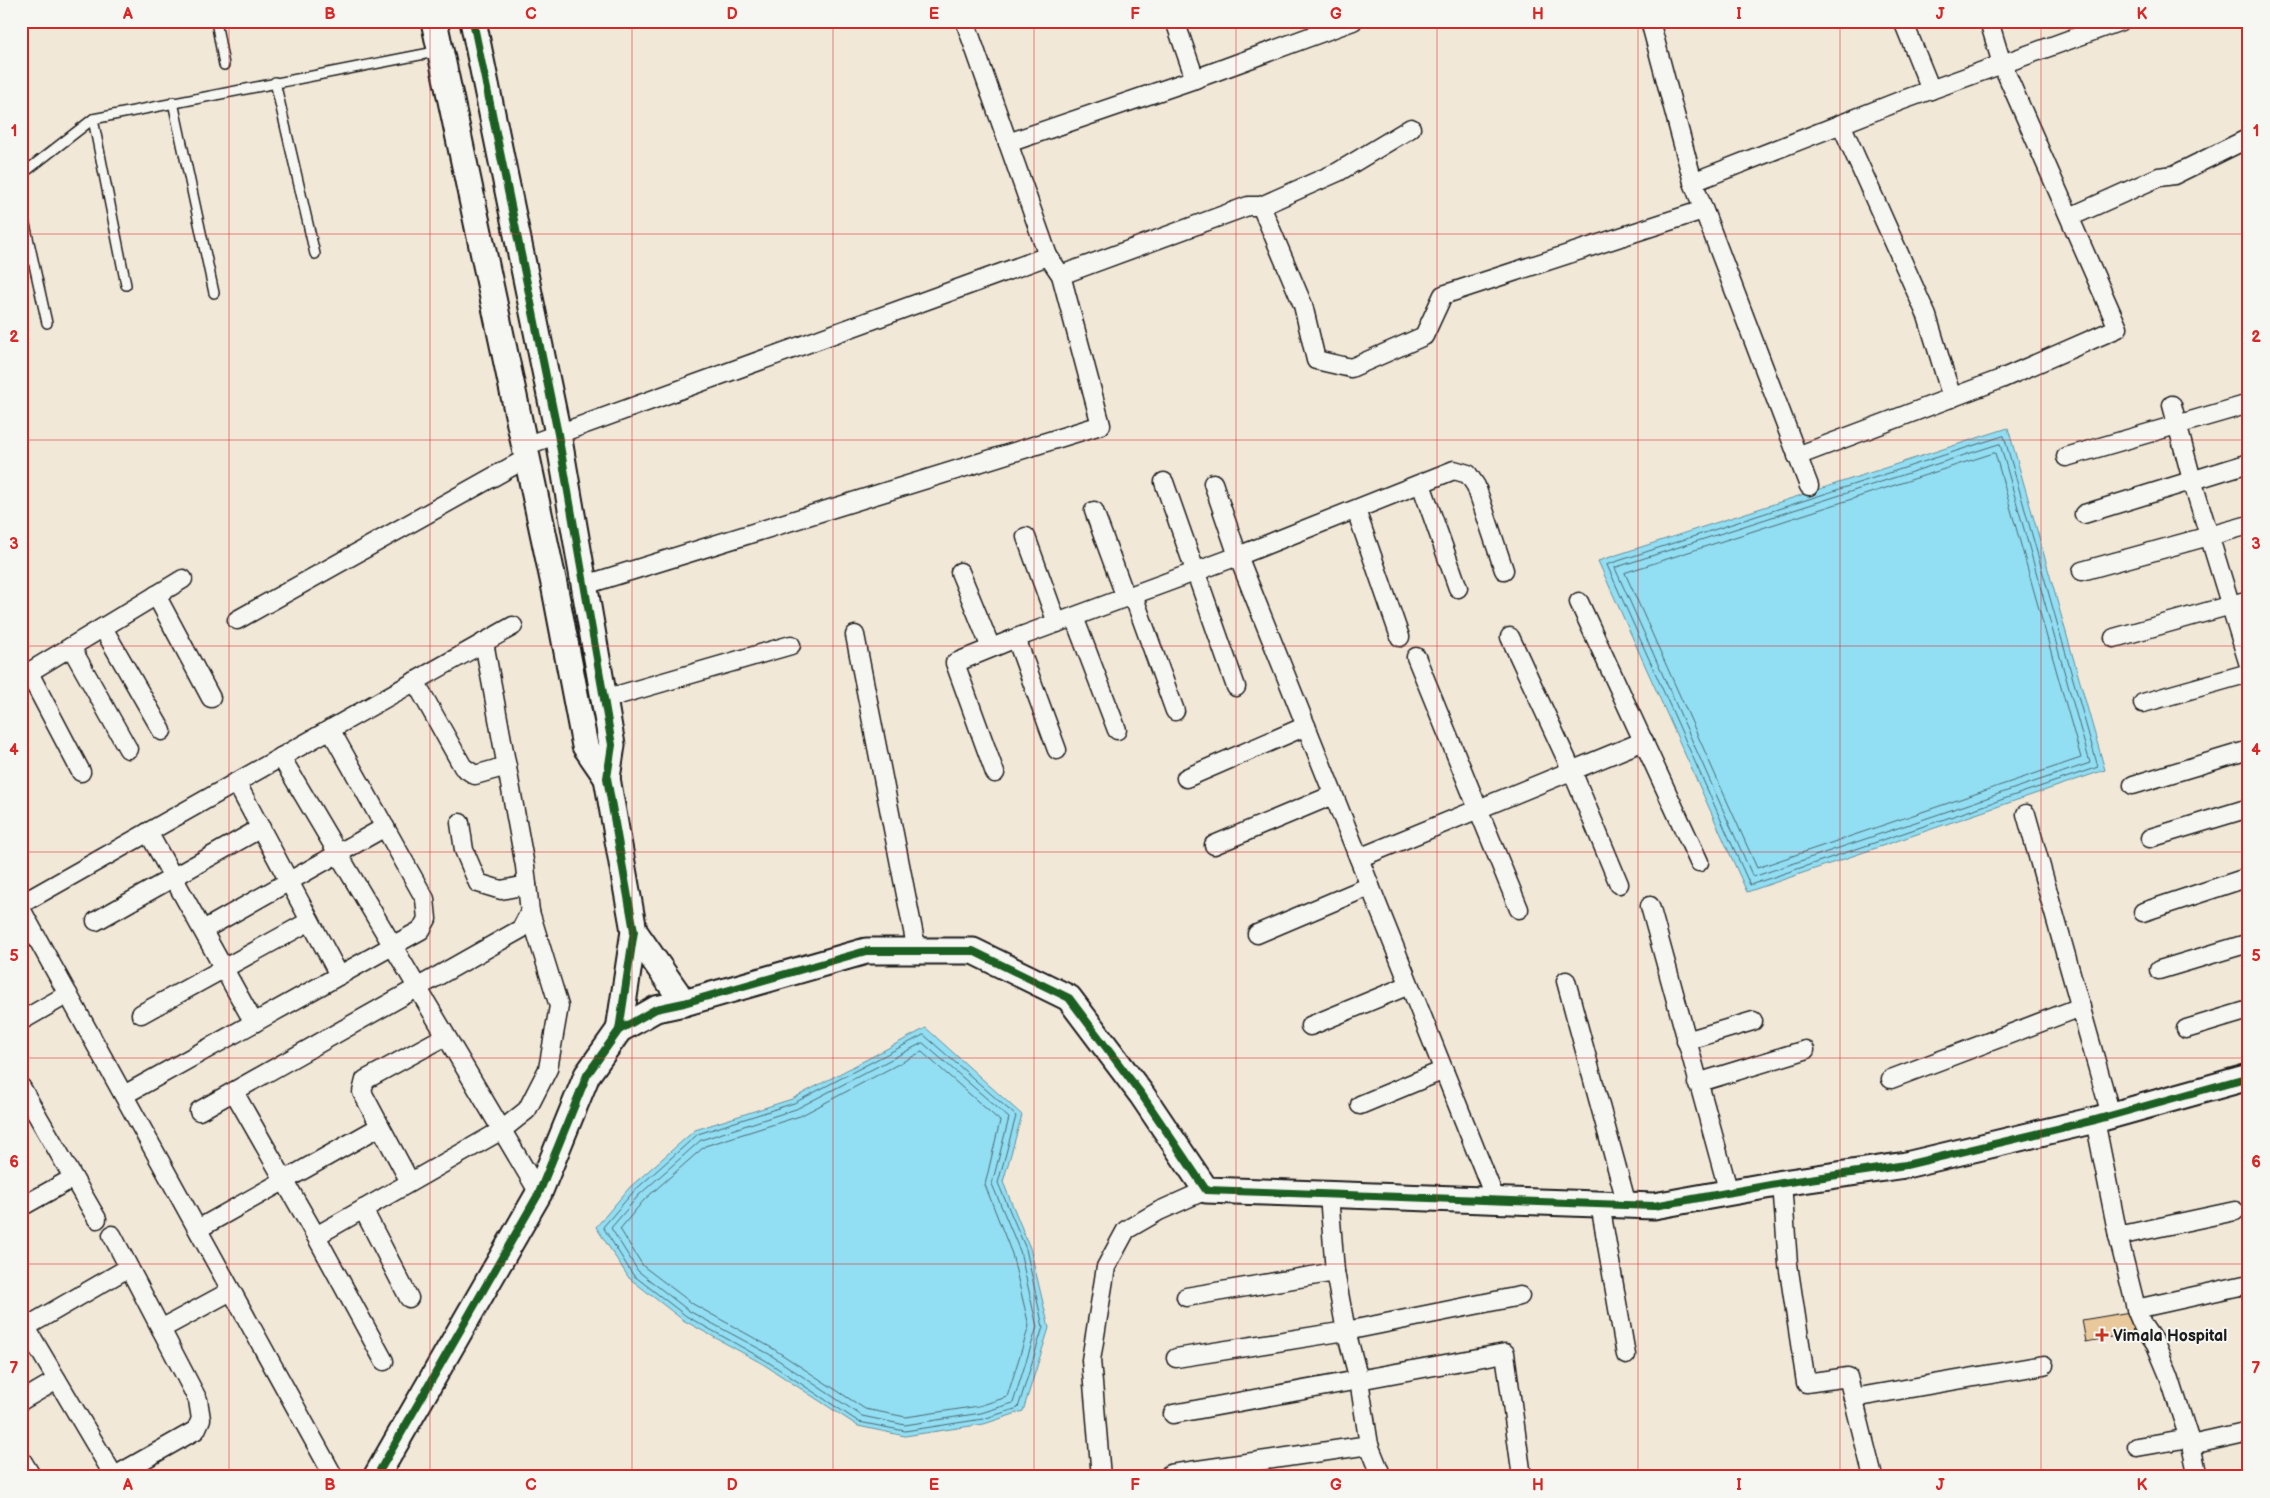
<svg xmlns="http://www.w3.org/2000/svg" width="2270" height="1498" font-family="'Balsamiq Sans',sans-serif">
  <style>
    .water { fill: #92def3; stroke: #63909d }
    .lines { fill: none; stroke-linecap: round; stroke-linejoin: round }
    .shore { stroke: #4b6a72; stroke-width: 1 }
    .building { fill: #e9c89b; stroke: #1c1c1c }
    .lane-casing { stroke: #1c1c1c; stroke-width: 12 }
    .street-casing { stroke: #1c1c1c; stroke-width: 21 }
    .secondary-casing { stroke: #1c1c1c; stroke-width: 29 }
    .lane { stroke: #f6f6f2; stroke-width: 9 }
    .street { stroke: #f6f6f2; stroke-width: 18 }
    .secondary { stroke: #f6f6f2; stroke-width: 25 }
    .cycleway-casing { stroke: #f6f6f2; stroke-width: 11 }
    .cycleway { stroke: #1b5e20; stroke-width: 8 }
    .grid { fill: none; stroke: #d62828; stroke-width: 1; stroke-opacity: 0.55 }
    .poi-dot { fill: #c8321e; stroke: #f6f6f2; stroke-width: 2 }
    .labels { text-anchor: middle; stroke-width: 4; stroke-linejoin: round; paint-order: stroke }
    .poi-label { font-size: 16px; font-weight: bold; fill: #1c1c1c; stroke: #f6f6f2; text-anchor: start }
    .neatline { fill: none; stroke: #d62828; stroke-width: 2 }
    .grid-label { font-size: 16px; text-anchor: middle; font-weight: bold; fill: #d62828 }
  </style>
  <rect width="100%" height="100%" fill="#f2e8d8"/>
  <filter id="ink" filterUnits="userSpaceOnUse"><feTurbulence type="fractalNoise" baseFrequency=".02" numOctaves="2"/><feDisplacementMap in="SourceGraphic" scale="10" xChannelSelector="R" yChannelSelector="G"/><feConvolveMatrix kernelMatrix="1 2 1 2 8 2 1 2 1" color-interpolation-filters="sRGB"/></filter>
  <g filter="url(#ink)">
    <!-- water -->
    <g class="water">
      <path d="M2008 428 2105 770 1747 892 1598 561Z"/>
      <path d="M926 1028 1022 1115 1003 1182 1030 1248 1049 1328 1023 1411 984 1424 905 1436 858 1426 763 1364 683 1320 629 1278 596 1227 630 1187 695 1130 792 1099Z"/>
    </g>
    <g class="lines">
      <!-- shore -->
      <g class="shore">
        <path d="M2004 436 2098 767 1750 885 1607 565Z"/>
        <path d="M2000 444 2090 763 1753 877 1615 568Z"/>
        <path d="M1995 453 2081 758 1757 868 1625 573Z"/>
        <path d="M924 1035 1016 1116 998 1183 1026 1249 1043 1327 1018 1408 983 1419 905 1431 859 1422 765 1360 686 1316 633 1275 603 1227 634 1191 698 1134 794 1103Z"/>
        <path d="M923 1043 1009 1118 992 1184 1020 1251 1037 1327 1013 1403 981 1413 905 1425 862 1416 769 1354 689 1311 638 1271 611 1228 639 1195 701 1140 796 1109Z"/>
        <path d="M922 1052 1000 1121 985 1185 1012 1254 1029 1326 1007 1397 979 1406 906 1417 865 1409 772 1348 693 1304 643 1266 620 1229 644 1200 705 1146 800 1116Z"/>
      </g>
    </g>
    <!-- building -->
    <path class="building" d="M2130 1312 2133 1333 2086 1342 2082 1320Z"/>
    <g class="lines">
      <defs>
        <g id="lane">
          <path d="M216 21 224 65"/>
          <path d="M275 82 315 254"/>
          <path d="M173 102 214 293"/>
          <path d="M93 119 126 285"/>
          <path d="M21 175 93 119 440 51"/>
          <path d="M21 206 47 323"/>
        </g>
        <g id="street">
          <path d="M1175 21 1195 79"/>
          <path d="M1650 21 1693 182 1809 486"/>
          <path d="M1903 21 1931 90"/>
          <path d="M1841 124 1927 316 1952 398"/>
          <path d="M1008 143 1195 79 1353 21"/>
          <path d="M1693 182 1900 101 2121 21"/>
          <path d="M1261 206 1303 305 1316 360 1351 368 1424 336 1443 295 1703 210"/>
          <path d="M2070 217 2159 177 2174 175 2249 138"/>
          <path d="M1061 275 1248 206H1261L1338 172 1411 128"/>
          <path d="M2172 405 2192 480 2249 665"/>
          <path d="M525 446 1048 256 965 21"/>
          <path d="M1797 456 2001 379 2118 328 2002 64 1989 21"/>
          <path d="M2066 457 2249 404"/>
          <path d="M1164 482 1236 687"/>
          <path d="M1213 483 1238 556 1496 1201"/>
          <path d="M1421 484 1458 588"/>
          <path d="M1356 510 1400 637"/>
          <path d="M1094 511 1126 598"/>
          <path d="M2084 514 2249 463"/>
          <path d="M1026 537 1057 623"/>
          <path d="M2082 571 2249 525"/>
          <path d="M960 572 991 648"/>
          <path d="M585 585 1101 425 1061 275 1048 256"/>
          <path d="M156 595 211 698"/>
          <path d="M1133 595 1175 711"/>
          <path d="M1579 602 1699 862"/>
          <path d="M1074 617 1117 730"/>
          <path d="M237 620 527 458"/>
          <path d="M103 628 162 731"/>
          <path d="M855 635 917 951"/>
          <path d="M1510 637 1572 771 1619 884"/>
          <path d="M1016 638 1057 750"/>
          <path d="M2114 638 2249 600"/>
          <path d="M71 647 128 749"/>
          <path d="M1416 657 1519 909"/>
          <path d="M29 673 81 772"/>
          <path d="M21 677 183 579"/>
          <path d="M415 681 463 767 475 775 507 766"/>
          <path d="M605 699 791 645"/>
          <path d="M2143 703 2249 673"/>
          <path d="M281 757 539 1193"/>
          <path d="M995 773 955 663 1016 638 1238 556 1454 470 1468 474 1476 486 1504 570"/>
          <path d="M1186 778 1306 726"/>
          <path d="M236 782 339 975"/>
          <path d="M2133 785 2249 750"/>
          <path d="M2026 814 2111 1115"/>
          <path d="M460 823 464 850 478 883 501 890 527 885"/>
          <path d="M148 832 254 1023"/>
          <path d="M2150 838 2249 808"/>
          <path d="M1214 845 1333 795"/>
          <path d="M1359 858 1644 741"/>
          <path d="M21 904 513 626"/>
          <path d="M1650 906 1729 1193"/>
          <path d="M21 909 334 1477"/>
          <path d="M2143 912 2249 877"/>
          <path d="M96 921 261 828"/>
          <path d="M203 930 385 827"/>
          <path d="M1257 934 1370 886"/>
          <path d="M2159 970 2249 943"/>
          <path d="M1566 981 1627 1205"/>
          <path d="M141 1014 310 921"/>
          <path d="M21 1021 68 994"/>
          <path d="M1310 1026 1409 985"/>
          <path d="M2186 1029 2249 1010"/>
          <path d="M1686 1041 1753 1021"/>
          <path d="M1891 1079 2081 1007"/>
          <path d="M1697 1083 1805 1050"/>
          <path d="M21 1087 97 1219"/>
          <path d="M234 1092 316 1236"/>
          <path d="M124 1095 421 930 427 919 425 899 330 729"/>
          <path d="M1360 1105 1444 1070"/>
          <path d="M199 1111 521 929 530 912 525 866 484 642"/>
          <path d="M2095 1120 2118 1236 2137 1312 2143 1326 2156 1345 2169 1376 2191 1445 2198 1477"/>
          <path d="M410 1182 362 1092 365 1080 446 1036"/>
          <path d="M1782 1183 1788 1264 1806 1383 1848 1377 1873 1477"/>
          <path d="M1600 1204 1626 1355"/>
          <path d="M21 1207 73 1178"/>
          <path d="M363 1209 409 1298"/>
          <path d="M198 1229 379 1127"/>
          <path d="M112 1235 198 1400 201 1419 196 1430 113 1477"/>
          <path d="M2118 1236 2235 1211"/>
          <path d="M1186 1297 1335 1272"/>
          <path d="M2136 1309 2249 1284"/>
          <path d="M21 1319 114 1476"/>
          <path d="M26 1327 128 1268"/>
          <path d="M161 1329 231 1291"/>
          <path d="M1176 1358 1346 1331 1520 1296"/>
          <path d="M384 1361 316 1236 502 1130 527 1110 548 1069 559 1006 530 912"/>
          <path d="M1853 1398 2044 1365"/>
          <path d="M21 1401 57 1380"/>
          <path d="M1173 1414 1505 1353 1522 1477"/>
          <path d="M1369 1445 1382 1477"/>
          <path d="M2191 1445 2249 1432"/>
          <path d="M2137 1447 2189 1438"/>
          <path d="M21 1459 32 1477"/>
          <path d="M1170 1474 1369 1445 1359 1380 1346 1331 1335 1272 1329 1195"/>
          <path d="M1101 1477 1091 1360 1106 1267 1126 1230 1159 1211 1206 1190"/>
        </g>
        <g id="secondary">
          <path d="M434 21 554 584 585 746 607 778"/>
          <path d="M473 21 558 434 612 745 607 778 634 931 619 1030"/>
          <path d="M634 931 684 1003"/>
          <path d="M376 1477 539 1193 587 1075 619 1030 656 1009 684 1003 866 951H973L1069 998 1142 1095 1206 1190 1654 1206 1782 1183 1906 1165 2095 1120 2249 1077"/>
        </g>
      </defs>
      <!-- lane casing -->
      <use href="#lane" class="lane-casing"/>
      <!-- street casing -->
      <use href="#street" class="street-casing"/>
      <!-- secondary casing -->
      <use href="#secondary" class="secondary-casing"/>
      <!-- lane -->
      <use href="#lane" class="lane"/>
      <!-- street -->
      <use href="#street" class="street"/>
      <!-- secondary -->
      <use href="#secondary" class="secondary"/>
      <defs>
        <g id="cycleway">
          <path d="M473 21 558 434 612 745 607 778 634 931 619 1030"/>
          <path d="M376 1477 539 1193 587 1075 619 1030 656 1009 684 1003 866 951H973L1069 998 1142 1095 1206 1190 1654 1206 1782 1183 1906 1165 2095 1120 2249 1077"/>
        </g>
      </defs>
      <!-- cycleway casing -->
      <use href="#cycleway" class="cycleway-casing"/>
      <!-- cycleway -->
      <use href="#cycleway" class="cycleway"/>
    </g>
  </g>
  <!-- grid -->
  <path class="grid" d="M229 21V1477M430 21V1477M632 21V1477M833 21V1477M1034 21V1477M1236 21V1477M1437 21V1477M1638 21V1477M1840 21V1477M2041 21V1477M21 234H2249M21 440H2249M21 646H2249M21 852H2249M21 1058H2249M21 1264H2249"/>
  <!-- markers -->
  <path class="poi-dot" d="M2099.5 1327.5h5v5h5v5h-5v5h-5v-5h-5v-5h5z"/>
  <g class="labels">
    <!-- poi labels -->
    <g class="poi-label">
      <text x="2113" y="1341">Vimala Hospital</text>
    </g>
  </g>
  <!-- margin -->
  <rect width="2270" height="1498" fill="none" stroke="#f6f6f2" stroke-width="55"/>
  <rect x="28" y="28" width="2214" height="1442" class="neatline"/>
  <g class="grid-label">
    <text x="128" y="19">A</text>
    <text x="330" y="19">B</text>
    <text x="531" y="19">C</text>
    <text x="732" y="19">D</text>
    <text x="934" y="19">E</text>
    <text x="1135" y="19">F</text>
    <text x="1336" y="19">G</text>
    <text x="1538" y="19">H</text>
    <text x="1739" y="19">I</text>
    <text x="1940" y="19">J</text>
    <text x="2142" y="19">K</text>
    <text x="14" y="136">1</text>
    <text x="2256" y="136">1</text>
    <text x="14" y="342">2</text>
    <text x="2256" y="342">2</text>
    <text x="14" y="549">3</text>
    <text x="2256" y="549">3</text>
    <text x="14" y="755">4</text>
    <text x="2256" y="755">4</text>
    <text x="14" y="961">5</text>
    <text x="2256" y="961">5</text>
    <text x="14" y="1167">6</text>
    <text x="2256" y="1167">6</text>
    <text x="14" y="1373">7</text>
    <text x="2256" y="1373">7</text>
    <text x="128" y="1490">A</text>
    <text x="330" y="1490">B</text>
    <text x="531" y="1490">C</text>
    <text x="732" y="1490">D</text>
    <text x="934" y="1490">E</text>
    <text x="1135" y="1490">F</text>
    <text x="1336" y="1490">G</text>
    <text x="1538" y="1490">H</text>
    <text x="1739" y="1490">I</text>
    <text x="1940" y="1490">J</text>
    <text x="2142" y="1490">K</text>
  </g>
</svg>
